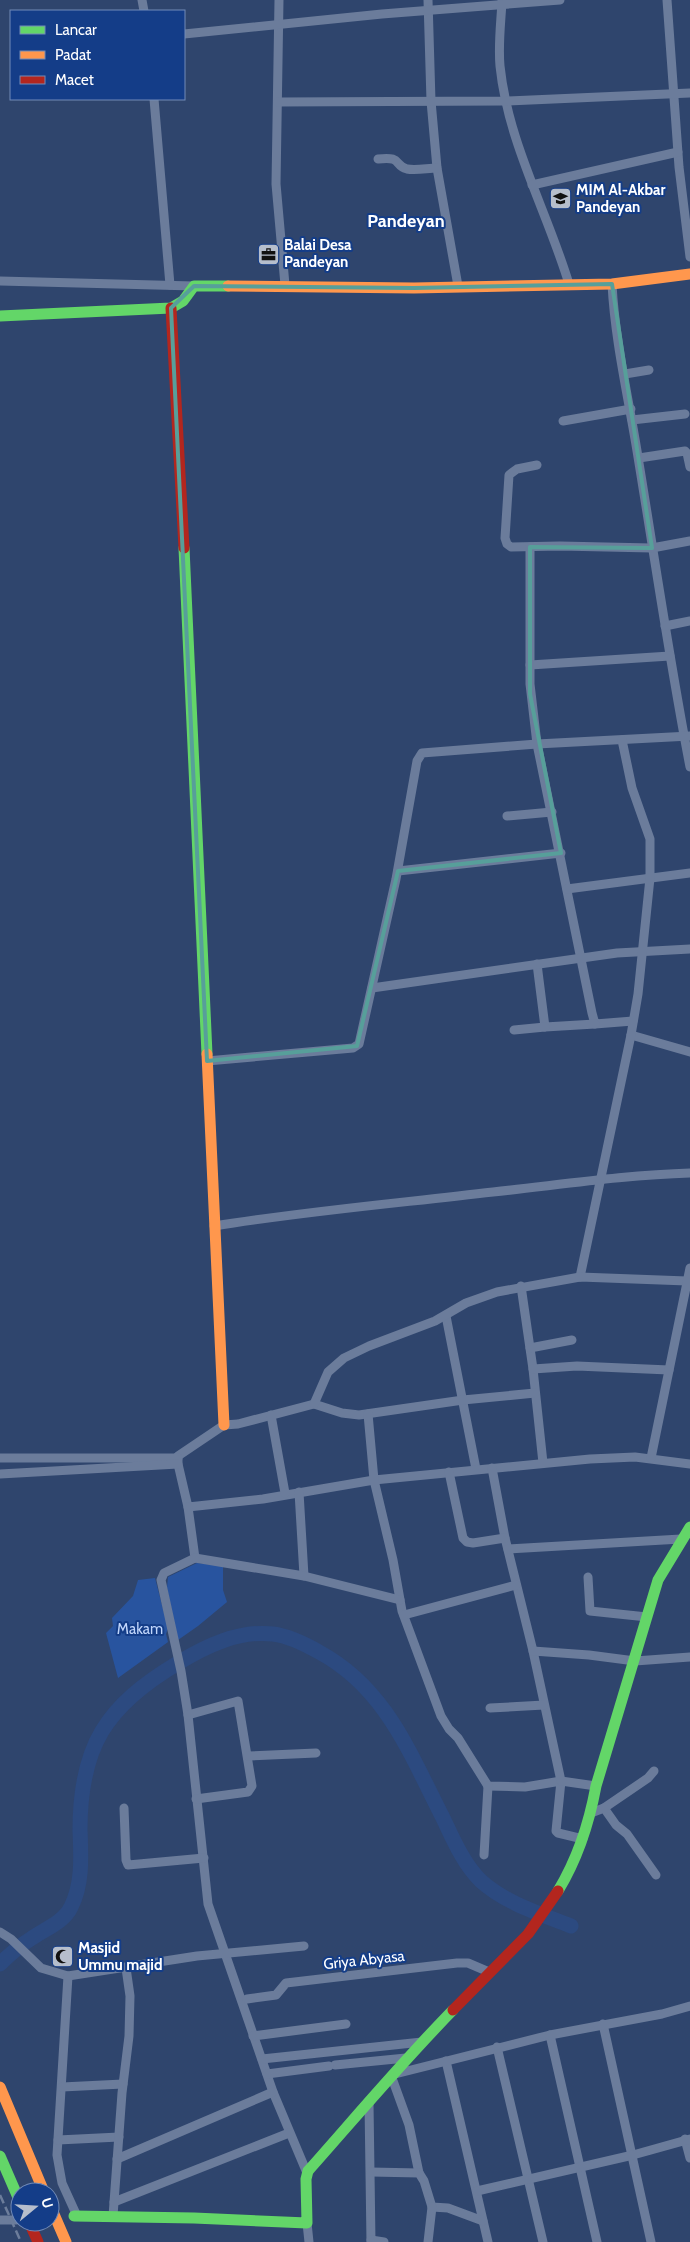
<svg xmlns="http://www.w3.org/2000/svg" width="690" height="2242" font-family="Cabin,sans-serif">
  <style>
    .green { fill: #28549f }
    .lines { fill: none; stroke-linecap: round; stroke-linejoin: round }
    .river { stroke: #2c4a80; stroke-width: 15 }
    .street { stroke: #6b7c9b; stroke-width: 9 }
    .fast { stroke: #63d668; stroke-width: 11 }
    .slow { stroke: #ff974d; stroke-width: 11 }
    .jam { stroke: #b3261e; stroke-width: 11 }
    .rail { stroke: #6c7d9b; stroke-width: 2.5; stroke-dasharray: 9 4; stroke-linecap: butt }
    .marked { fill: none; stroke: #579f9a; stroke-width: 4; stroke-linejoin: round }
    .labels { text-anchor: middle; stroke-width: 4; stroke-linejoin: round; paint-order: stroke }
    .poi-label { font-size: 15px; font-weight: bold; fill: #fff; stroke: #143d88; text-anchor: start }
    .park-label { font-size: 15px; fill: #c1d6fb; stroke: #143d88 }
    .street-label { font-size: 15px; fill: #fff; stroke: #143d88 }
    .quarter-label { font-size: 18px; font-weight: bold; fill: #fff; stroke: #143d88 }
  </style>
  <rect width="100%" height="100%" fill="#2f456d"/>
  <!-- green -->
  <g class="green">
    <path d="M197 1563 223 1566V1590L227 1602 198 1626 178 1640 167 1588 168 1577Z"/>
    <path d="M155 1578 168 1628 166 1634 168 1642 118 1678 106 1633 113 1626 112 1618 133 1596 138 1580Z"/>
  </g>
  <g class="lines">
    <!-- river -->
    <path class="river" d="M0 1964C10 1954 21 1945 32 1938 45 1929 64 1922 71 1907 83 1883 81 1856 80 1830 80 1746 106 1706 178 1663 206 1646 239 1630 273 1634 289 1636 305 1644 319 1652 386 1688 410 1754 443 1818 453 1839 464 1865 481 1881 505 1903 541 1914 571 1926"/>
    <!-- street -->
    <g class="street">
      <path d="M142 0 144 11"/>
      <path d="M279 0 276 184 285 285"/>
      <path d="M428 0 431 101 437 168 458 286"/>
      <path d="M667 0 679 167 690 257"/>
      <path d="M502 1C501 22 498 44 500 66 508 143 547 211 569 284"/>
      <path d="M184 34 382 14 560 0"/>
      <path d="M154 99 170 285"/>
      <path d="M278 102 506 101 690 93"/>
      <path d="M378 159C403 156 393 165 407 169 416 171 428 168 437 168"/>
      <path d="M532 185 678 152"/>
      <path d="M0 281 194 286"/>
      <path d="M612 284C615 342 629 400 638 457 655 560 670 664 690 767"/>
      <path d="M625 374 649 370"/>
      <path d="M632 420 685 414"/>
      <path d="M563 421 631 409"/>
      <path d="M639 458 685 451 687 453 690 467"/>
      <path d="M537 465 517 469 509 475 505 538 507 544 511 547 560 546 652 548 690 541"/>
      <path d="M530 547V684L537 744 592 1013 595 1024 633 1021"/>
      <path d="M665 626 690 621"/>
      <path d="M530 665 670 656"/>
      <path d="M507 816 552 812"/>
      <path d="M398 871 561 853"/>
      <path d="M567 889 690 873"/>
      <path d="M537 964 545 1027 595 1024"/>
      <path d="M372 988 617 953 690 949"/>
      <path d="M514 1030 545 1027"/>
      <path d="M631 1035 690 1052"/>
      <path d="M207 1061 353 1048 359 1044 396 879 417 761 422 753 537 744 690 736"/>
      <path d="M214 1226C307 1211 400 1203 493 1192 559 1185 624 1175 690 1173"/>
      <path d="M580 1277 631 1035 638 994 650 878V839L632 788 622 740"/>
      <path d="M521 1286 533 1369 543 1463"/>
      <path d="M446 1316 476 1469"/>
      <path d="M530 1348 572 1340"/>
      <path d="M533 1369 577 1366 669 1370"/>
      <path d="M535 1393 463 1400 359 1415 342 1413 314 1404 238 1424 224 1425 178 1456V1464L188 1507 263 1499 374 1480 590 1459 635 1457 690 1464"/>
      <path d="M314 1404 328 1372 344 1358 369 1346 435 1321 466 1303 497 1292 580 1277 687 1281"/>
      <path d="M368 1414 374 1480 393 1560 402 1611 441 1716 449 1729 458 1738 488 1786 525 1787 561 1781 556 1831 558 1833 583 1839"/>
      <path d="M271 1415 285 1493"/>
      <path d="M0 1458H178"/>
      <path d="M651 1458 690 1268"/>
      <path d="M492 1468 505 1538 533 1651 561 1781 596 1786"/>
      <path d="M449 1472 463 1538 467 1542 473 1543 505 1538"/>
      <path d="M0 1474 178 1464"/>
      <path d="M299 1492 304 1576"/>
      <path d="M188 1507 195 1558 164 1573 161 1580 181 1671 188 1715 208 1904 273 2092 307 2173"/>
      <path d="M508 1549 681 1539"/>
      <path d="M195 1558 304 1576 400 1600"/>
      <path d="M588 1577 590 1611 647 1617"/>
      <path d="M404 1615 516 1585"/>
      <path d="M533 1651 589 1655 635 1661 690 1657"/>
      <path d="M490 1708 544 1705"/>
      <path d="M188 1715 238 1701 252 1786 248 1792 196 1799"/>
      <path d="M248 1756 316 1753"/>
      <path d="M124 1808 126 1860 128 1865 204 1858"/>
      <path d="M604 1808 648 1778 654 1771"/>
      <path d="M591 1813 604 1808 616 1825 627 1834 656 1875"/>
      <path d="M484 1855 488 1786"/>
      <path d="M0 1932 11 1939 41 1968 68 1976 197 1956 304 1946"/>
      <path d="M68 1976 57 2155 62 2183 77 2216"/>
      <path d="M247 1999 276 1995 286 1983 457 1963H468L489 1972"/>
      <path d="M603 2024 651 2242"/>
      <path d="M550 2035 597 2242"/>
      <path d="M253 2036 346 2024"/>
      <path d="M497 2047 543 2242"/>
      <path d="M262 2059 422 2042"/>
      <path d="M446 2061 488 2242"/>
      <path d="M335 2065 406 2058"/>
      <path d="M267 2074 329 2066"/>
      <path d="M395 2074 550 2035 662 2014 690 2006"/>
      <path d="M392 2078 409 2125 419 2173"/>
      <path d="M62 2087 123 2084"/>
      <path d="M369 2103 371 2242"/>
      <path d="M685 2139 690 2158"/>
      <path d="M58 2140 119 2137"/>
      <path d="M117 2159 273 2092"/>
      <path d="M371 2172 419 2173 424 2181 432 2207 448 2208 483 2221"/>
      <path d="M477 2191 633 2155 690 2139"/>
      <path d="M114 2202 289 2133"/>
      <path d="M113 2216 122 2093 129 2036 130 1996 126 1968"/>
      <path d="M0 2220H16"/>
      <path d="M307 2223 309 2242"/>
      <path d="M371 2240 384 2242"/>
      <path d="M428 2242 432 2207"/>
    </g>
    <!-- fast -->
    <g class="fast">
      <path d="M0 316 171 308 183 301 194 286H228"/>
      <path d="M184 548 207 1054"/>
      <path d="M558 1891C578 1858 589 1824 596 1786L658 1580 690 1527"/>
      <path d="M0 2156 20 2202"/>
      <path d="M74 2216 194 2218 307 2223 306 2179 308 2171C356 2117 402 2062 453 2010"/>
    </g>
    <!-- slow -->
    <g class="slow">
      <path d="M228 286 414 288 612 284 690 274"/>
      <path d="M207 1054 224 1425"/>
      <path d="M0 2087 44 2192"/>
      <path d="M50 2205 66 2242"/>
    </g>
    <!-- jam -->
    <g class="jam">
      <path d="M171 308 184 548"/>
      <path d="M453 2010 528 1934 558 1891"/>
      <path d="M29 2222 38 2242"/>
    </g>
    <!-- rail -->
    <path class="rail" d="M0 2195 21 2242"/>
  </g>
  <!-- marked area -->
  <path class="marked" d="M612 284 652 548 530 547V694L561 853 398 871 357 1046 207 1061 171 308 194 286 414 288Z"/>
  <!-- icons -->
  <defs>
    <symbol id="school-square" viewBox="-11 -11 22 22"><rect x="-9" y="-9" width="18" height="18" rx="4" fill="#b6becc" stroke="#143d88"/><path d="M0-5L7-2L0 1L-7-2ZM-4 1L0 2.5L4 1V4Q0 6-4 4Z" fill="#111"/></symbol>
    <symbol id="office-square" viewBox="-11 -11 22 22"><rect x="-9" y="-9" width="18" height="18" rx="4" fill="#b6becc" stroke="#143d88"/><path d="M-6-3h4V-5.5h4V-3h4V5H-6ZM-1-4.5V-3h2v-1.5ZM-6 0V1H6V0Z" fill="#111"/></symbol>
    <symbol id="mosque-square" viewBox="-11 -11 22 22"><rect x="-9" y="-9" width="18" height="18" rx="4" fill="#b6becc" stroke="#143d88"/><path d="M3.5-4.9A6 6 0 1 0 3.5 4.9A5 5 0 1 1 3.5-4.9Z" fill="#111"/></symbol>
  </defs>
  <g fill-rule="evenodd">
    <use href="#school-square" x="548" y="186" width="25" height="25"/>
    <use href="#office-square" x="256" y="242" width="25" height="25"/>
    <use href="#mosque-square" x="50" y="1944" width="25" height="25"/>
  </g>
  <g class="labels">
    <!-- poi labels -->
    <g class="poi-label">
      <text x="576" y="195">MIM Al-Akbar<tspan x="576" dy="17">Pandeyan</tspan></text>
      <text x="284" y="250">Balai Desa<tspan x="284" dy="17">Pandeyan</tspan></text>
      <text x="78" y="1953">Masjid<tspan x="78" dy="17">Ummu majid</tspan></text>
    </g>
    <!-- park labels -->
    <g class="park-label">
      <text x="140" y="1634">Makam</text>
    </g>
    <!-- street labels -->
    <g class="street-label">
      <text transform="translate(364 1960) rotate(-6)" y="5">Griya Abyasa</text>
    </g>
    <!-- quarter labels -->
    <g class="quarter-label">
      <text x="406" y="227">Pandeyan</text>
    </g>
  </g>
  <!-- legend -->
  <rect x="10" y="10" width="175" height="90" fill="#143d88" stroke="#728bb8"/>
  <rect x="20" y="26" width="25" height="8" fill="#63d668" stroke="#728bb8"/>
  <text x="55" y="35" font-size="15" fill="#ffffff">Lancar</text>
  <rect x="20" y="51" width="25" height="8" fill="#ff974d" stroke="#728bb8"/>
  <text x="55" y="60" font-size="15" fill="#ffffff">Padat</text>
  <rect x="20" y="76" width="25" height="8" fill="#b3261e" stroke="#728bb8"/>
  <text x="55" y="85" font-size="15" fill="#ffffff">Macet</text>
  <!-- north arrow -->
  <g transform="translate(35 2207) rotate(72)"><circle r="24" fill="#143d88" stroke="#728bb8"/>
  <path d="M0-4L9 19L0 12L-9 19Z" fill="#b6becc"/>
  <text y="-8" font-size="14" font-weight="bold" text-anchor="middle" fill="#ffffff">U</text>
  </g>
</svg>
